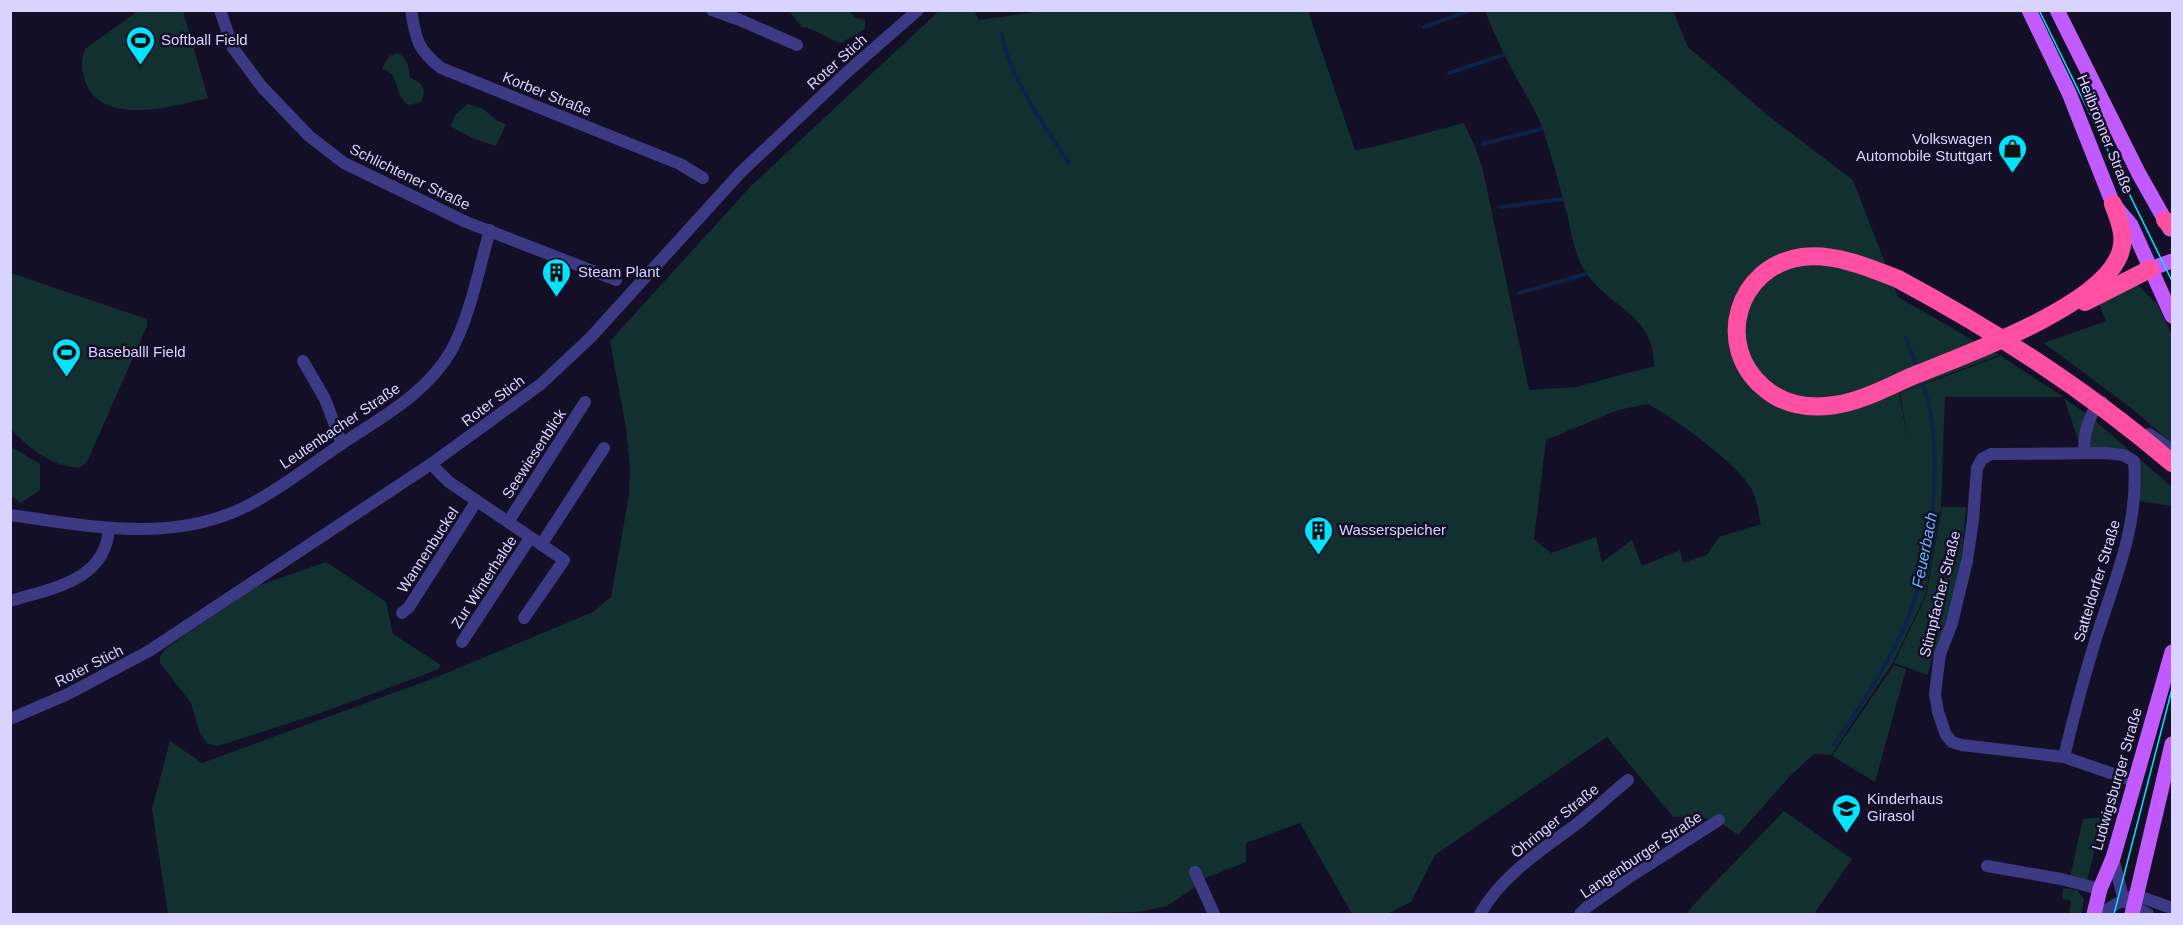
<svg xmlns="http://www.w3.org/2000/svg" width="2183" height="925" font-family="Helvetica,sans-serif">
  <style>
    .green { fill: #12302f; fill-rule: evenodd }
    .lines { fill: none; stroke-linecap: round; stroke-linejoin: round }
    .stream { stroke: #0c2248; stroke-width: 4 }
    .minor { stroke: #3d3a85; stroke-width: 12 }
    .major { stroke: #c25bff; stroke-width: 15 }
    .highway { stroke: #ff4fa3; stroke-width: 18 }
    .tram { stroke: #00e5ff; stroke-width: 1.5 }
    .highway-bridge { stroke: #ff4fa3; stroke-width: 18 }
    .labels { text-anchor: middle; stroke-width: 5; stroke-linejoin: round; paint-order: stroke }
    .poi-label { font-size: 15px; fill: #d9d4ff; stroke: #130f26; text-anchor: start }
    .street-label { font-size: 15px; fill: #d9d4ff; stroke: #130f26 }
    .water-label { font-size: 16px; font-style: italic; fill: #62b6ff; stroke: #130f26 }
  </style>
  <rect width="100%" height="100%" fill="#130f26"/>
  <!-- green -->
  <g class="green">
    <path d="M144 10 183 11 208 98C172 107 102 127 85 81 81 69 81 60 85 49L135 13Z"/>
    <path d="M1050 10 1308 11 1355 150 1377 146 1464 123 1476 149 1483 170 1529 390 1576 387 1654 366C1655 312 1604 307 1582 266 1575 252 1571 234 1568 218 1560 188 1553 159 1543 130 1537 112 1525 94 1516 77 1504 55 1494 33 1485 11H1673L1688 47 1771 118 1853 180 1898 297 1999 355 1899 393 1908 442 1900 393 2001 356 2063 397H1945L1941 507 1925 596 1892 664 1831 755 1814 754 1789 777 1738 835 1715 819 1673 817 1607 737 1435 855 1411 902 1387 914H1352L1300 823 1246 843V862L1203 879 1195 887 1167 906 1139 912 1043 914H168L152 809 170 741 202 763 437 677 593 612 611 597 629 495 630 467 626 428 610 341 751 186 939 11H974L979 20ZM1648 404C1674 418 1738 464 1751 488 1757 498 1758 513 1761 524L1719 537 1707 555 1683 563 1680 550 1642 566 1632 540 1602 562 1596 537 1551 553 1534 539 1546 440 1618 410Z"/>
    <path d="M789 11H849L855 17 865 20V29L841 43C826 39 818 29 802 27Z"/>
    <path d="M397 53C409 58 408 67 410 78 423 83 427 89 421 102L409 105C391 93 403 75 382 69L389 56Z"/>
    <path d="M468 104 483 109 496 120 506 124 496 146 474 139 450 126 456 114Z"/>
    <path d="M11 273 147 319V326L87 462 79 468C53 467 28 448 11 429Z"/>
    <path d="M2135 282 2157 304 2172 335V443L2135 411 2044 343 2106 321 2098 302Z"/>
    <path d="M2064 398 2092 418 2172 487V506L2138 501 2135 460 2082 451Z"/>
    <path d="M10 446 40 464V490L21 503 11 496Z"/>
    <path d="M1942 507H1966C1963 546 1959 584 1947 622 1941 640 1931 656 1928 675L1894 663 1926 596Z"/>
    <path d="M326 562 386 602 393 634 441 665 438 669 421 676 312 716 218 746 208 744 200 734 191 703 160 663V657L165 649 257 586Z"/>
    <path d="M1894 665 1906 669 1875 782 1832 756Z"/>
    <path d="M1784 811 1852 859 1814 914H1686L1698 900Z"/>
    <path d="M2103 817 2087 881 2070 877 2083 819Z"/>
    <path d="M2063 888 2077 890 2084 899 2081 914H2069L2071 901 2062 899Z"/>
  </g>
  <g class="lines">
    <!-- stream -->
    <g class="stream">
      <path d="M1424 27 1471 10"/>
      <path d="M1002 34C1009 78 1044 124 1068 162"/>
      <path d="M1449 73 1503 55"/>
      <path d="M1483 144 1541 129"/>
      <path d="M1501 207 1562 199"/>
      <path d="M1519 293 1586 274"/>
      <path d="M1906 338 1917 368"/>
      <path d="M1834 745C1859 709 1883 672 1902 632 1933 565 1947 449 1921 378"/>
    </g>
    <!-- minor -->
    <g class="minor">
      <path d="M220 10 233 48 262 87 309 136 344 163 466 222 616 280"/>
      <path d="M411 10C416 40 417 49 441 68L680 164 703 178"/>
      <path d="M712 10 740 20 797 45"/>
      <path d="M303 361 325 399 342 444"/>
      <path d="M2149 434 2172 450"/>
      <path d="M2084 451C2084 431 2089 418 2099 401L2102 402"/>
      <path d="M431 464 449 482 564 560 524 618"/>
      <path d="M10 515C90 526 172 544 247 506 283 488 315 461 349 439 387 414 428 391 451 351 470 317 479 268 490 230"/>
      <path d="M508 522 585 402"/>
      <path d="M541 545 604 448"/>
      <path d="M10 601C52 588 106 581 109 528"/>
      <path d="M402 613 409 607 476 502"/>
      <path d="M462 642 530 538"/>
      <path d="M10 719 68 694 149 651 431 464 541 384 591 337 741 172 846 73 918 10"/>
      <path d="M2064 757C2074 715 2085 673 2098 632 2117 574 2139 523 2134 461L2123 455 2106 453 1991 454 1982 459 1977 468 1973 520 1967 561 1952 623 1940 654 1937 677 1935 694 1938 712 1946 735 1952 742 1962 745 2064 757 2134 781"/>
      <path d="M2113 858 2124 901 2148 914"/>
      <path d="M1987 866 2061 879 2100 889"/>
      <path d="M1195 872 1214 914"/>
      <path d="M1480 914C1502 875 1543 849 1578 823 1595 809 1611 794 1628 780"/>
      <path d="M1580 914 1587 907 1628 878 1719 820"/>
      <path d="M2100 914 2116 904 2135 895 2172 908"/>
    </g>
    <!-- major -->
    <g class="major">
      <path d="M2029 10 2069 93 2113 204 2131 225 2172 316"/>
      <path d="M2057 10 2139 174 2170 229"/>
      <path d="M2150 269 2172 261"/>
      <path d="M2094 914 2100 889 2113 858 2172 652"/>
      <path d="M2132 914 2172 744"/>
    </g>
    <!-- highway -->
    <g class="highway">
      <path d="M2165 220 2172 227"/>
      <path d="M1898 279C1868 267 1834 253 1802 257 1737 266 1714 345 1763 387 1783 405 1809 409 1835 405 1863 401 1889 386 1915 375 1967 354 2092 309 2117 260 2128 241 2120 222 2113 204"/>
      <path d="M2085 302 2150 269"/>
    </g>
    <!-- tram -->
    <g class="tram">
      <path d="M2039 10 2172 281"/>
      <path d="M2114 914 2172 689"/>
    </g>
    <!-- highway-bridge -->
    <path class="highway-bridge" d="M1898 279C1995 331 2088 391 2172 463"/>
  </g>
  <!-- icons -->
  <defs>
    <symbol id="stadium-pin" viewBox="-11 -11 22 30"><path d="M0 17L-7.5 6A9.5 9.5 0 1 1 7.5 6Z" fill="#00e5ff" stroke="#130f26"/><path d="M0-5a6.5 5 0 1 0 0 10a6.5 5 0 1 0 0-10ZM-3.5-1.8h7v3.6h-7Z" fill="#111"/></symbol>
    <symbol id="shop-pin" viewBox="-11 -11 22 30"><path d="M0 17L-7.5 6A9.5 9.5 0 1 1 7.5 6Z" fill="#00e5ff" stroke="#130f26"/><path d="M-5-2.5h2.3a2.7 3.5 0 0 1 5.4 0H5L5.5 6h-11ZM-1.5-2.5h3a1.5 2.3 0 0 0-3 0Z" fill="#111"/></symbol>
    <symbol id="building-pin" viewBox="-11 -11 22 30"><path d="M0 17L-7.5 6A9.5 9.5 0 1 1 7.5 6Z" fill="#00e5ff" stroke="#130f26"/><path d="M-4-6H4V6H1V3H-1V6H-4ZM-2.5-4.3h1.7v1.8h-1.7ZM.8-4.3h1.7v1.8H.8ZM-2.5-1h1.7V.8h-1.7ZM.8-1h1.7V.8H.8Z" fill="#111"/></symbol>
    <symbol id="school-pin" viewBox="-11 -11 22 30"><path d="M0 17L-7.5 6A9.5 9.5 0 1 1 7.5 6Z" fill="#00e5ff" stroke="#130f26"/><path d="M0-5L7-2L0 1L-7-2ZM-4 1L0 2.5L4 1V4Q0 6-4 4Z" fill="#111"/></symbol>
  </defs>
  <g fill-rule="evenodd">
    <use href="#stadium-pin" x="124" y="24" width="33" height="45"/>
    <use href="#shop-pin" x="1996" y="132" width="33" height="45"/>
    <use href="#building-pin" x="540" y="256" width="33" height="45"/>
    <use href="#stadium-pin" x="50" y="336" width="33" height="45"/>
    <use href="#building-pin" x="1302" y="514" width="33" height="45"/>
    <use href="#school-pin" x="1830" y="792" width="33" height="45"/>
  </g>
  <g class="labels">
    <!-- poi labels -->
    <g class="poi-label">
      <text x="161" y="45">Softball Field</text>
      <text x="1992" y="144" text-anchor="end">Volkswagen<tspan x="1992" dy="17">Automobile Stuttgart</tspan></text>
      <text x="578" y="277">Steam Plant</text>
      <text x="88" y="357">Baseballl Field</text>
      <text x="1339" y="535">Wasserspeicher</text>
      <text x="1867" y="804">Kinderhaus<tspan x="1867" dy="17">Girasol</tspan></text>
    </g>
    <!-- street labels -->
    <g class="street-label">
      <text transform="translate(837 62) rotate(-42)" y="5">Roter Stich</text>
      <text transform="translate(547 94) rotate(22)" y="5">Korber Straße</text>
      <text transform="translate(2105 134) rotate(68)" y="5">Heilbronner Straße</text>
      <text transform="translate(410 177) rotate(26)" y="5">Schlichtener Straße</text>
      <text transform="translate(493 401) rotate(-37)" y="5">Roter Stich</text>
      <text transform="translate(340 426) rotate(-34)" y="5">Leutenbacher Straße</text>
      <text transform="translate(534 454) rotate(-57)" y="5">Seewiesenblick</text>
      <text transform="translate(428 550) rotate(-57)" y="5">Wannenbuckel</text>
      <text transform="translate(2097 581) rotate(-73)" y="5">Satteldorfer Straße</text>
      <text transform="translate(484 582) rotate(-57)" y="5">Zur Winterhalde</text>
      <text transform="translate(1940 594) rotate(-76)" y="5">Stimpfacher Straße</text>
      <text transform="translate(89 666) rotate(-27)" y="5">Roter Stich</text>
      <text transform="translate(2117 779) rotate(-74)" y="5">Ludwigsburger Straße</text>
      <text transform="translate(1555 821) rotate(-39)" y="5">Öhringer Straße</text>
      <text transform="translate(1641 855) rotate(-34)" y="5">Langenburger Straße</text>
    </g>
    <!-- water labels -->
    <g class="water-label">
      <text transform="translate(1924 550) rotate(-79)" y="6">Feuerbach</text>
    </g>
  </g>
  <!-- border -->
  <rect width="2183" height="925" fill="none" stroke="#d9d4ff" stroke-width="24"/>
</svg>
